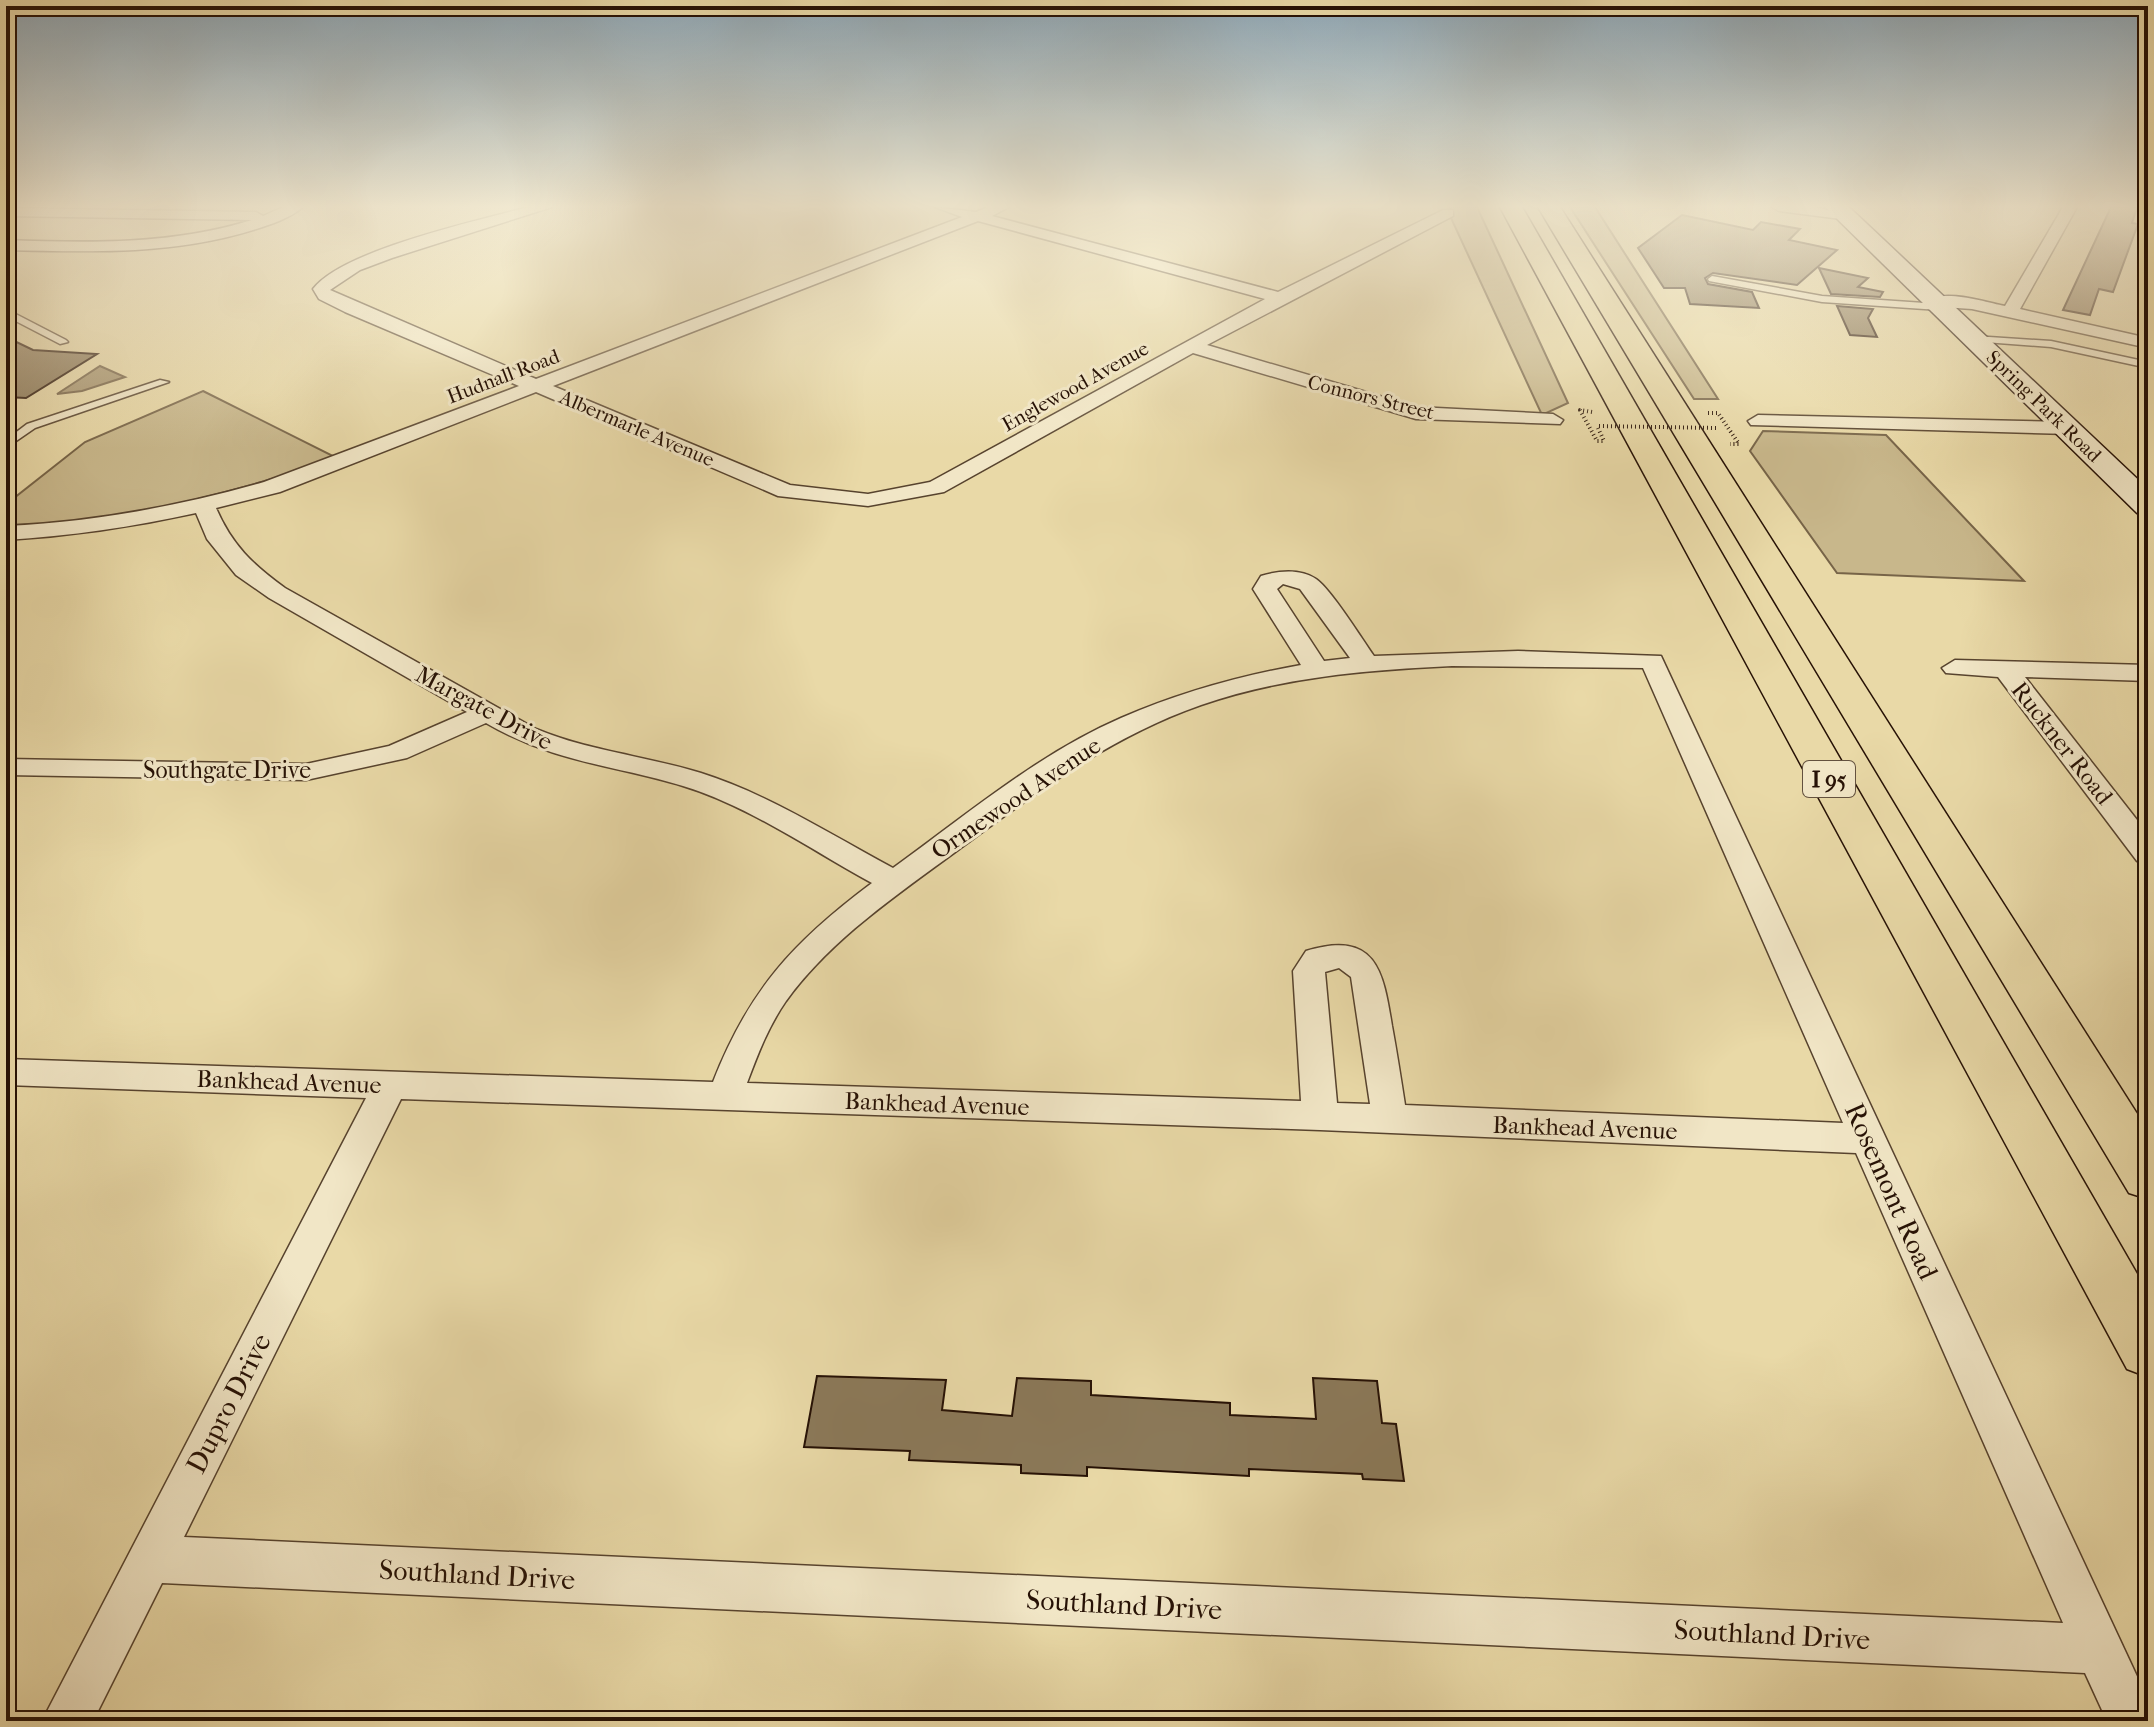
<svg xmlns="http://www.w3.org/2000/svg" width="2154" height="1727" font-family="'IM FELL French Canon',serif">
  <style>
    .green { fill: #c8b78b; stroke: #776448; stroke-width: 2 }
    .water { fill: #a79570; stroke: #736045; stroke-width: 2 }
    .building { fill: #8b7959; stroke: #261105; stroke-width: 2 }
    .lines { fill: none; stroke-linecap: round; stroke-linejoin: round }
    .lane-casing { stroke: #57432e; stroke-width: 3 }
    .street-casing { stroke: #57432e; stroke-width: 3 }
    .secondary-casing { stroke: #261105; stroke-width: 3 }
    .highway-casing { stroke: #261105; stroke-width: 3 }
    .path { stroke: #261105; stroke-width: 4; stroke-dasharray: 1 3; stroke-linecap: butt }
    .lane { fill: #f1e6c6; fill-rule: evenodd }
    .street { fill: #f1e6c6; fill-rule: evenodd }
    .secondary { fill: #f1e6c6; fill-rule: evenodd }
    .highway { fill: #e9d9a7; fill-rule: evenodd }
    .path-bridge { stroke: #261105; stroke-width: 4; stroke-dasharray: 1 3; stroke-linecap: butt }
    .labels { text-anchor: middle; stroke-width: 6; stroke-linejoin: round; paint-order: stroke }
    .far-street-label { font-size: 20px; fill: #261105; stroke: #f1e6c6 }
    .shield { fill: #f1e6c6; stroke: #63513f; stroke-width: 2 }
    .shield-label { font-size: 22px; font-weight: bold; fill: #261105 }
    .street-label { font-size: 24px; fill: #261105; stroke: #f1e6c6 }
    .near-street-label { font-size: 28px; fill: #261105; stroke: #f1e6c6 }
  </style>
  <rect width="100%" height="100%" fill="#e9d9a7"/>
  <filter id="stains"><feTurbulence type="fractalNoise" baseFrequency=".0025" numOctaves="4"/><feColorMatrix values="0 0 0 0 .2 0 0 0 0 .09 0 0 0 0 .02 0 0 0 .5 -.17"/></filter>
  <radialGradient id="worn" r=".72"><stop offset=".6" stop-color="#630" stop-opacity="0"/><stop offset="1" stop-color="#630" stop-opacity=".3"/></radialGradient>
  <!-- green -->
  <g class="green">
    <path d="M1450 207H1477L1568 403 1542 415 1451 218Z"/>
    <path d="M1570 207H1595L1718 399H1694Z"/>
    <path d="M203 391 339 459C231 492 119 525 6 525V499L14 498 85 442Z"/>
    <path d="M1763 431 1886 435 2024 581 1837 573 1750 451Z"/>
  </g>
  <!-- water -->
  <path class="water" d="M100 366 125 377 82 391 57 394Z"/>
  <!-- building -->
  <g class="building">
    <path d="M2111 207H2137L2132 223 2138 224 2113 292 2099 289 2090 315 2063 310Z"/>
    <path d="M1682 215 1753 230 1761 222 1800 229 1789 240 1837 250 1797 285 1713 273 1705 278 1708 284 1752 292 1759 308 1690 304 1685 288H1664L1638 248Z"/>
    <path d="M1819 268 1868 278 1858 287 1883 292 1880 297 1831 294Z"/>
    <path d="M1837 306 1873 309 1868 318 1877 337 1850 335Z"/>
    <path d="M6 337 33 350 97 354 26 398 6 397Z"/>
    <path d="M817 1376 946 1380 942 1410 1012 1416 1017 1378 1091 1381V1395L1230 1403V1415L1316 1419 1313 1378 1377 1381 1382 1423 1396 1424 1404 1481 1363 1479 1362 1474 1249 1469V1476L1087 1467V1476L1021 1473V1465L909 1460 910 1451 804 1447Z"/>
  </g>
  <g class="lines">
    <defs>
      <g id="lane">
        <path d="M1712 276 1822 296 1939 304 1944 307 1939 310 1822 302 1709 281 1708 279Z"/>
        <path d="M6 309 66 340 68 342 60 344 6 316Z"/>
        <path d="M1974 336 2051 341 2148 362V368L2051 347 1971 341V337Z"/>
        <path d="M160 380 169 382 35 428 6 448V440L27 424Z"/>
      </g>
      <g id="street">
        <path d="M283 207H303C291 218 269 225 253 230 172 255 90 252 6 250V240C90 243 171 245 252 220L6 216V208L256 212 263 216Z"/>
        <path d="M528 207H552L392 258 360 270 330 290 536 379 962 217 935 207 976 212 988 207H1009L992 216 1278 292 1443 210H1453V216L1207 345 1417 407 1553 414 1563 420 1560 424 1416 419 1193 353 944 492 868 506 778 496 536 392 280 492 216 508C232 545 253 565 285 588L536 729C589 751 646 756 701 773 768 794 831 835 893 868 965 816 1038 754 1121 718 1179 693 1239 676 1301 665L1253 589 1261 576C1277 571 1300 568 1316 579 1330 588 1362 639 1374 656L1518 651 1661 656 2148 1700V1721H2107L2085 1673 162 1583 93 1721H42L366 1098 6 1085V1059L713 1082C749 990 793 942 872 883 811 850 749 806 683 786 610 764 555 763 486 723L407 758 306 780 6 775V759L306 764 389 746 467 712 269 598 236 575 207 539 196 513C133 527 70 536 6 540V526C94 522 179 506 264 482L519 386 345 312 319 299 313 289C343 250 477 221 528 207ZM978 221 1265 299 930 482 868 494 790 485 553 386ZM1283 584 1300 589 1350 658 1324 661 1277 589ZM1452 666 1643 668 1843 1123 1405 1105C1401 1079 1397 1053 1392 1026 1383 970 1376 930 1306 951L1293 971 1301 1101 747 1083C758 1054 768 1027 786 1001 831 939 897 895 958 850 1036 793 1109 737 1201 705 1282 677 1367 670 1452 666ZM1339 968 1351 977 1370 1104 1337 1103 1325 972ZM401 1099 1320 1130 1856 1153 2063 1623 184 1537Z"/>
        <path d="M1772 207H1815L1848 215 1841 219 1779 211Z"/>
        <path d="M2063 207H2077L2020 309 2148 338V348L1972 309 1928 306 1926 302C1942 288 1985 302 2005 306Z"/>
        <path d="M1758 415 2069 422 2079 428 2069 434 1751 425 1748 421Z"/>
        <path d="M1955 660 2148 665V681L2025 677 2148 834V864L2137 861 1998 677 1946 673 1942 668Z"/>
      </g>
      <path id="secondary" d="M1825 207H1849L2148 489V516L2137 513Z"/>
      <g id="highway">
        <path d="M1500 207H1522L2148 1293V1377L2127 1369Z"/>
        <path d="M1538 207H1560L2148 1131V1199L2129 1193Z"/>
      </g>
    </defs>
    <!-- lane casing -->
    <use href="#lane" class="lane-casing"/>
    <!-- street casing -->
    <use href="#street" class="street-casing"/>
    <!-- secondary casing -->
    <use href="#secondary" class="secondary-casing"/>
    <!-- highway casing -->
    <use href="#highway" class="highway-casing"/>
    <!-- path -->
    <g class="path">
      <path d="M1592 412 1580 410 1597 441H1604L1598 428"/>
      <path d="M1708 413H1718L1739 444H1730"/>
    </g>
    <!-- lane -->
    <use href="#lane" class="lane"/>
    <!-- street -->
    <use href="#street" class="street"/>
    <!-- secondary -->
    <use href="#secondary" class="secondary"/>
    <!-- highway -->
    <use href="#highway" class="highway"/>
    <!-- path-bridge -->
    <path class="path-bridge" d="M1599 426 1717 428"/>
  </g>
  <!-- sky -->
  <linearGradient id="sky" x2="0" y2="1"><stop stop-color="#8ea8b8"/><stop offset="0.46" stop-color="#f5eed7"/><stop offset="1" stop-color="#f5eed7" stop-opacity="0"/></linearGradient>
  <rect width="2154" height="449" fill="url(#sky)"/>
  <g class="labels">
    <!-- far-street labels -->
    <g class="far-street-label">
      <text transform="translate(503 376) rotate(-21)" y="7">Hudnall Road</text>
      <text transform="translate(1075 386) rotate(-29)" y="7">Englewood Avenue</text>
      <text transform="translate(1371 397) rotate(14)" y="7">Connors Street</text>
      <text transform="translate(2044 406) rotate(44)" y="7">Spring Park Road</text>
      <text transform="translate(637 428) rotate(23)" y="7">Albermarle Avenue</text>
    </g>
    <!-- shield labels -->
    <rect class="shield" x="1803" y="761" width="52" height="36" rx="6"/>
    <g class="shield-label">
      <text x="1829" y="787">I 95</text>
    </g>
    <!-- street labels -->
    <g class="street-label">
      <text transform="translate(484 708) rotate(28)" y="8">Margate Drive</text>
      <text transform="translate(2062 743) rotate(52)" y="8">Ruckner Road</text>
      <text x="227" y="778">Southgate Drive</text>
      <text transform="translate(1016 798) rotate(-34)" y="8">Ormewood Avenue</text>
      <text transform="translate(289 1082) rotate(2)" y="8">Bankhead Avenue</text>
      <text transform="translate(937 1104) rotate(2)" y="8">Bankhead Avenue</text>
      <text transform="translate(1585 1128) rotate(2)" y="8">Bankhead Avenue</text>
    </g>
    <!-- near-street labels -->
    <g class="near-street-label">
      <text transform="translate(1892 1191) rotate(66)" y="10">Rosemont Road</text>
      <text transform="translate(228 1403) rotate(-63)" y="10">Dupro Drive</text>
      <text transform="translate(477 1574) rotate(3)" y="10">Southland Drive</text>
      <text transform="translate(1124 1604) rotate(3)" y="10">Southland Drive</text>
      <text transform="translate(1772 1634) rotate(3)" y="10">Southland Drive</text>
    </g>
  </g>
  <!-- margin -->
  <rect width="2154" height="1727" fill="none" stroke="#e9d9a7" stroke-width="32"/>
  <rect x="8" y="8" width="2138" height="1711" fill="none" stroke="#261105" stroke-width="4"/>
  <rect x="16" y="16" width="2122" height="1695" fill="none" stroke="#261105" stroke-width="2"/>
  <rect width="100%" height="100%" filter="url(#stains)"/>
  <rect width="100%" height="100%" fill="url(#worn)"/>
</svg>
